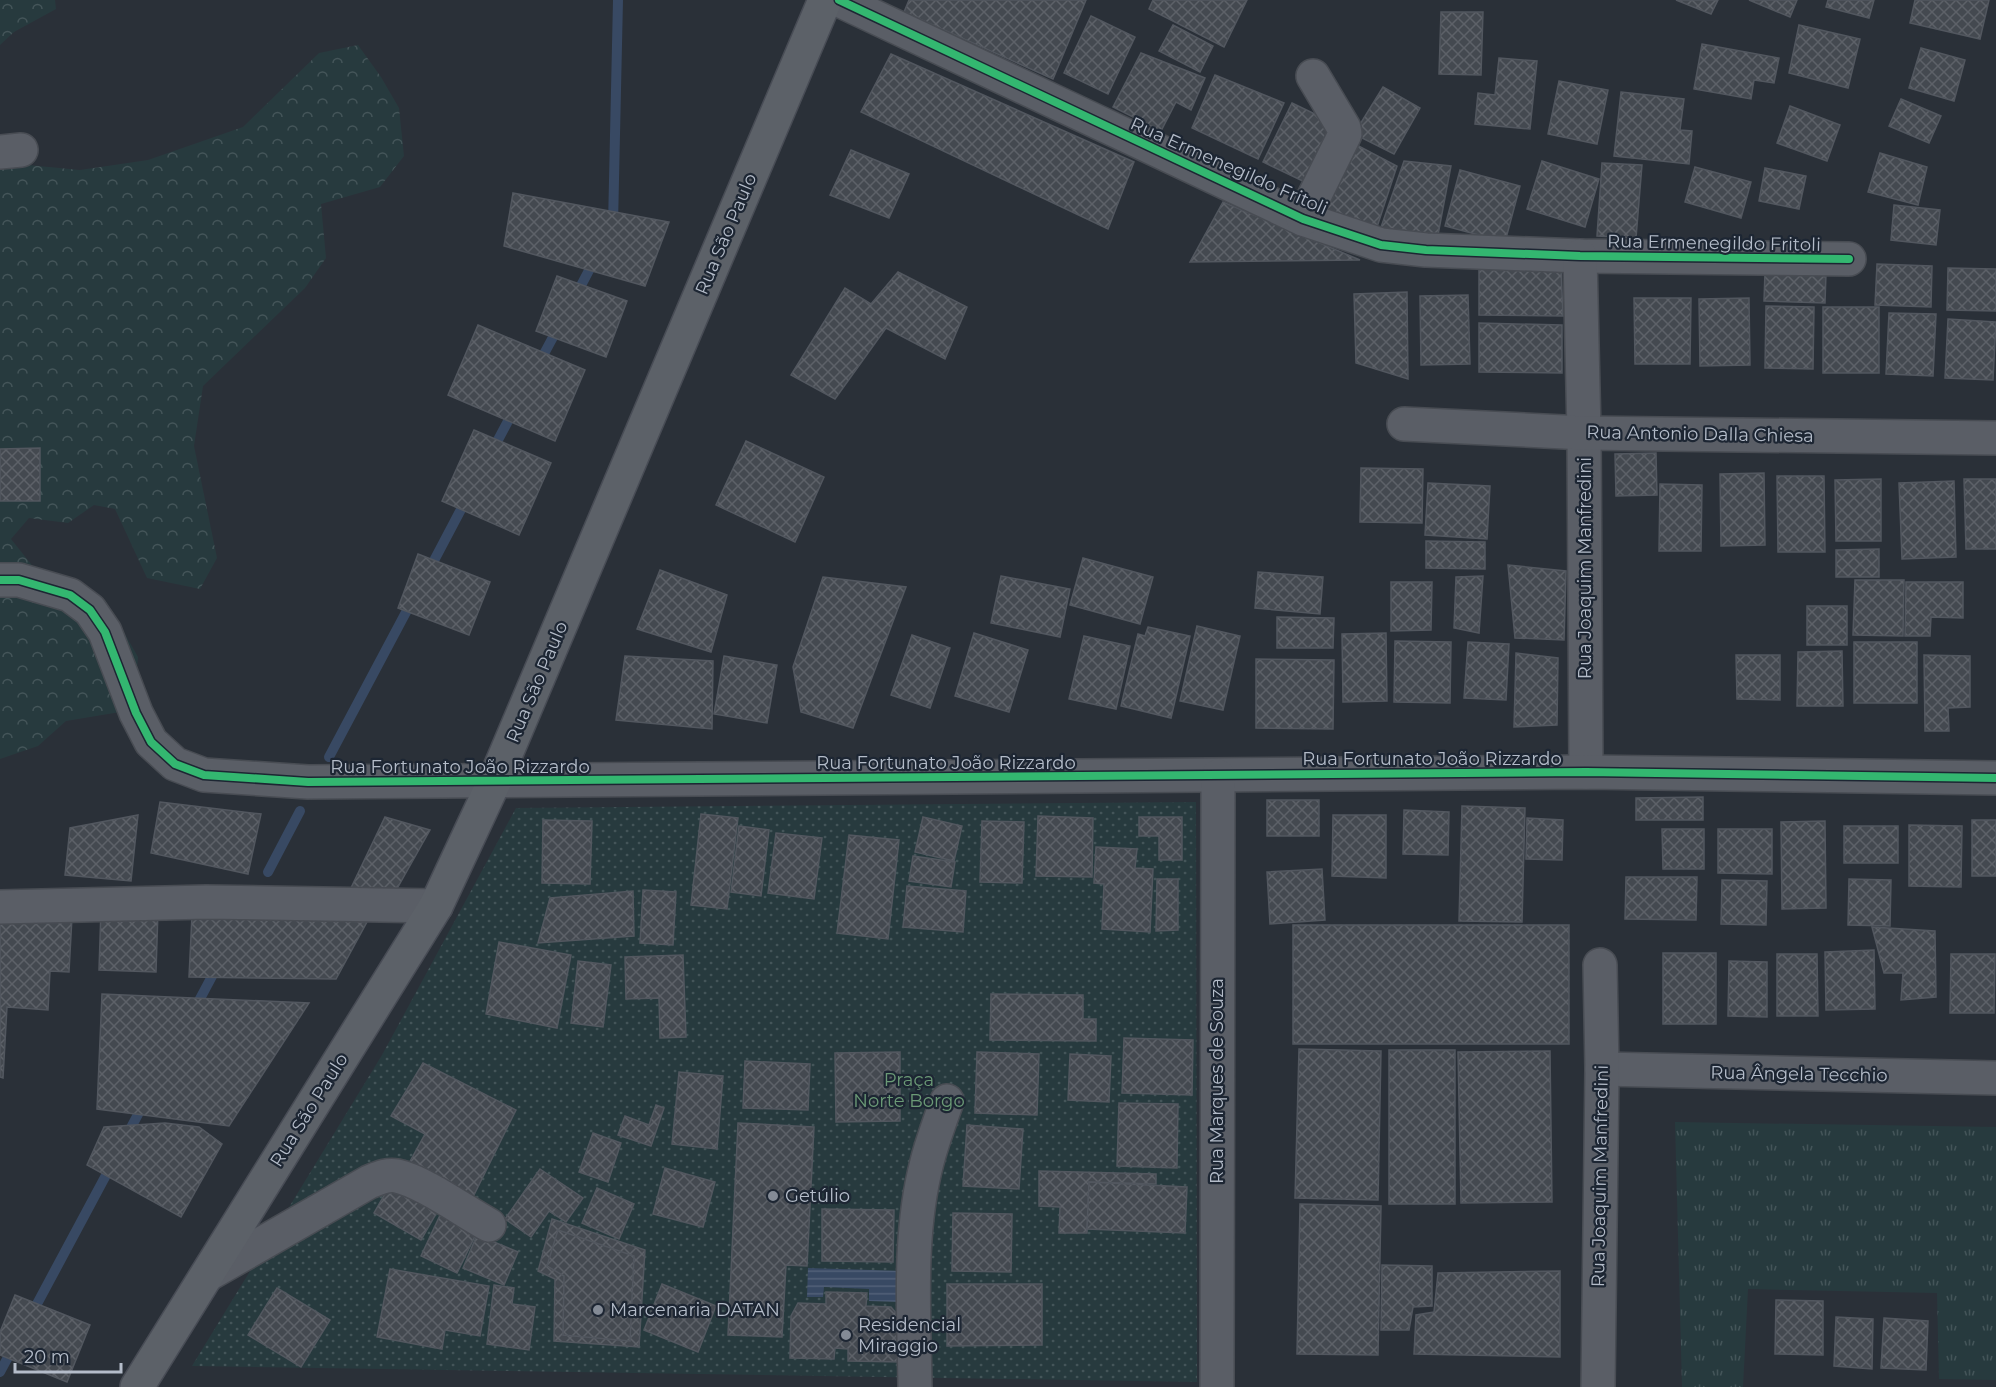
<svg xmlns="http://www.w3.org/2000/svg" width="1996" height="1387" font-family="Montserrat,sans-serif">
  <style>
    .grass { fill: url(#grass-tufts) }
    .forest { fill: url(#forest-crowns) }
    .park { fill: url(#park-dots) }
    .water { fill: url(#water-rules) }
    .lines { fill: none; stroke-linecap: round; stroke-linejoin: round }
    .stream { stroke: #384963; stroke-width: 10 }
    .building { fill: url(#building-cross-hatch); stroke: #52575f; stroke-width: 1.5 }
    .minor-casing { stroke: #484c53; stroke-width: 36 }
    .major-casing { stroke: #484c55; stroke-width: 36 }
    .minor { stroke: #5a5e66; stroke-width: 33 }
    .major { stroke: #5c6168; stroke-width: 33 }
    .cycleway-casing { stroke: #1d2633; stroke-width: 11 }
    .cycleway { stroke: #33b770; stroke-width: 8 }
    .poi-dot { fill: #848b96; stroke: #1d2633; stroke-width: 2 }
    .labels { text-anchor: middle; stroke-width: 4.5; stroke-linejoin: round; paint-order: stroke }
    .street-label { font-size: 18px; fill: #b4bcc9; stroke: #1d2633 }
    .park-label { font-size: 18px; fill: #6b9a76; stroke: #1d2633 }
    .poi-label { font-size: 18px; fill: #b4bcc9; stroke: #1d2633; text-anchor: start }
  </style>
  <defs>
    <pattern id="grass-tufts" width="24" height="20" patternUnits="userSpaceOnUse" patternTransform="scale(1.5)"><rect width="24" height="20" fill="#273a3e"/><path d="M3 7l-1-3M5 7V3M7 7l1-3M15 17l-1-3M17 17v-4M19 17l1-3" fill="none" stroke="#445559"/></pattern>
    <pattern id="forest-crowns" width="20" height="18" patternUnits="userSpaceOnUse" patternTransform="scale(1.5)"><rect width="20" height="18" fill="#273a3e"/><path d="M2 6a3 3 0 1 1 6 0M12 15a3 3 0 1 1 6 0" fill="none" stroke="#445559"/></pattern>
    <pattern id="park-dots" width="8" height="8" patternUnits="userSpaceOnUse" patternTransform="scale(1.5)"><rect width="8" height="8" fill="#273a3e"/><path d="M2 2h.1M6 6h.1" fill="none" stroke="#445559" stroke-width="1.8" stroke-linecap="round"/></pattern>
    <pattern id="water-rules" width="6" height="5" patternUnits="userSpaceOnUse" patternTransform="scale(1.5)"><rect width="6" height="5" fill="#384963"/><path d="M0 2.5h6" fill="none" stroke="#526178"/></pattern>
    <pattern id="building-cross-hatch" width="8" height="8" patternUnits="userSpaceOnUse" patternTransform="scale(1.5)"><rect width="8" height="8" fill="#444950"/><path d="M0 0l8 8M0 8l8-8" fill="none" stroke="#5d6168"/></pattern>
  </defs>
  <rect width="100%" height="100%" fill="#2a3038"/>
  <!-- grass -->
  <path class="grass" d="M1675 1122 1996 1127V1380L1939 1379 1937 1293 1748 1289 1743 1387H1682Z"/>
  <!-- forest -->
  <g class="forest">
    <path d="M0 0H55L56 9 14 32 0 45Z"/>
    <path d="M358 45 381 77 399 108 404 156 380 187 321 204 326 258 305 288 203 386 194 446 217 558 200 589 147 578 115 509 94 505 68 523 29 518 11 539 39 574 118 622 138 657 135 690 126 711 66 721 38 746 0 759V153L18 164 80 170 148 160 243 127 319 53Z"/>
  </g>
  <!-- park -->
  <path class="park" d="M1196 802 1197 1382 192 1366 382 1055 516 808Z"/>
  <!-- water -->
  <path class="water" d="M808 1268 904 1271 903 1302 869 1301V1289L824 1287 823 1297H807Z"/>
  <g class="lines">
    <!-- stream -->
    <g class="stream">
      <path d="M613 225 618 0"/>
      <path d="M575 297 596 257"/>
      <path d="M538 365 559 326"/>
      <path d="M491 453 515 408"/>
      <path d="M428 572 467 498"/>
      <path d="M329 757 413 599"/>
      <path d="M268 872 300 811"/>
      <path d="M194 1010 218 965"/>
      <path d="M126 1137 144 1103"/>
      <path d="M30 1317 112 1164"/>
      <path d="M0 1372 14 1346"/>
    </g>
  </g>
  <!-- building -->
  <g class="building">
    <path d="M909 0H1086L1053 79 904 12Z"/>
    <path d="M1153 0H1247L1224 47 1149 9Z"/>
    <path d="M1676 0H1718L1711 14Z"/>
    <path d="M1749 0H1797L1790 17Z"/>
    <path d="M1828 0H1874L1869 18 1826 7Z"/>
    <path d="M1915 0H1989L1980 39 1910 23Z"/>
    <path d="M1441 12H1483L1481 75 1439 74Z"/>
    <path d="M1091 16 1135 37 1108 94 1064 73Z"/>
    <path d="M1173 25 1213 46 1200 72 1159 51Z"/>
    <path d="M1799 25 1860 39 1848 88 1789 73Z"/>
    <path d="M1702 44 1779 58 1774 83 1754 80 1751 99 1694 89Z"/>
    <path d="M1921 48 1965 60 1954 101 1909 88Z"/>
    <path d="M1141 53 1205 78 1191 110 1176 102 1161 131 1113 107Z"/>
    <path d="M891 54 1134 162 1108 229 861 112Z"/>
    <path d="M1499 58 1537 61 1530 129 1475 124 1478 93 1495 95Z"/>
    <path d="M1215 75 1284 103 1258 159 1192 128Z"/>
    <path d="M1559 81 1608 90 1597 144 1548 134Z"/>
    <path d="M1383 87 1420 108 1394 154 1354 134Z"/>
    <path d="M1621 92 1684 99 1680 130 1692 131 1689 164 1614 156Z"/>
    <path d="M1901 99 1941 116 1929 143 1889 126Z"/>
    <path d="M1292 103 1338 125 1309 184 1263 162Z"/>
    <path d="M1790 106 1840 125 1827 161 1777 143Z"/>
    <path d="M1349 141 1397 166 1376 230 1321 213Z"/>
    <path d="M851 150 909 174 889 218 830 195Z"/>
    <path d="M1880 153 1927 167 1918 205 1868 192Z"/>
    <path d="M1404 161 1451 166 1438 235 1380 230Z"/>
    <path d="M1542 161 1599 179 1585 227 1527 209Z"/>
    <path d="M1602 163 1642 165 1636 238 1597 236Z"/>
    <path d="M1695 167 1751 182 1741 218 1685 202Z"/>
    <path d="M1765 168 1806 176 1799 209 1759 201Z"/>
    <path d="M1460 170 1520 186 1505 242 1445 226Z"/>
    <path d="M513 193 669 222 645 286 504 246Z"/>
    <path d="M1223 202 1360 260 1190 262Z"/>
    <path d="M1894 205 1940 210 1936 245 1891 240Z"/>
    <path d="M1479 259 1561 268 1563 316 1479 315Z"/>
    <path d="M1877 264 1932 266 1931 307 1875 305Z"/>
    <path d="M1948 268 1996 269V311L1947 310Z"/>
    <path d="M898 272 967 307 945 359 886 328 835 399 791 375 845 288 871 304Z"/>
    <path d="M1765 272 1826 274 1825 303 1764 301Z"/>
    <path d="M557 276 627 301 606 357 536 331Z"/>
    <path d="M1407 292 1408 379 1356 363 1354 294Z"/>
    <path d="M1468 295 1470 364 1421 365 1420 296Z"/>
    <path d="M1634 298H1691L1690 364H1635Z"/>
    <path d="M1749 298 1750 365 1700 366 1699 299Z"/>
    <path d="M1766 306 1814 307 1813 369 1765 368Z"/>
    <rect x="1823" y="307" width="56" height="66"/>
    <path d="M1889 313 1936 314 1933 376 1886 374Z"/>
    <path d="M1948 319 1996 322 1993 380 1945 378Z"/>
    <path d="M1479 323 1562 325V373L1479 372Z"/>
    <path d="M478 325 585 370 555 441 448 395Z"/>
    <path d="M474 430 551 463 519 535 442 501Z"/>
    <path d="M746 441 824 477 795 542 716 505Z"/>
    <path d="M40 448V501H0V449Z"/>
    <path d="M1656 453 1657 495 1616 496 1615 454Z"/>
    <path d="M1361 468 1423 469 1422 523 1360 522Z"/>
    <path d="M1764 473 1765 545 1721 546 1720 474Z"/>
    <path d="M1777 476H1824L1825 552H1778Z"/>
    <path d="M1881 479V541H1836L1835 480Z"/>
    <path d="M1964 479H1996V549H1966Z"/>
    <path d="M1954 481 1956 557 1902 559 1899 483Z"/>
    <path d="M1428 483 1490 486 1487 539 1425 535Z"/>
    <path d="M1660 484 1702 485 1701 551H1659Z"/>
    <path d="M1426 541 1485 542V569L1426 568Z"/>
    <path d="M1879 549V577H1836V550Z"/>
    <path d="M418 554 490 582 469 635 398 608Z"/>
    <path d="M1083 558 1153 577 1140 624 1070 605Z"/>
    <path d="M1508 565 1566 571 1564 640 1515 638Z"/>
    <path d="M660 570 727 595 711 652 637 629Z"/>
    <path d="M1258 572 1323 577 1320 614 1255 608Z"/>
    <path d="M1001 576 1070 589 1060 637 991 623Z"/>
    <path d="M1483 576 1479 633 1454 628 1456 577Z"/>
    <path d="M823 577 906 587 853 728 801 712 793 667Z"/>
    <path d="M1855 580H1904L1903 636 1853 635Z"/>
    <path d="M1391 582H1432L1431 630 1391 631Z"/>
    <path d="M1906 582H1963V618L1931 617 1930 636H1905Z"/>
    <rect x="1807" y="606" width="40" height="39"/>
    <path d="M1277 617 1334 618 1333 648H1277Z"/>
    <path d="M1197 626 1240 636 1223 710 1180 701Z"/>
    <path d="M1148 627 1190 636 1171 718 1121 706 1138 634 1145 636Z"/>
    <path d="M974 633 1028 650 1009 712 955 696Z"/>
    <path d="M1386 633 1387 701 1343 702 1342 634Z"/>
    <path d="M912 635 950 648 930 708 891 695Z"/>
    <path d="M1084 636 1130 646 1116 709 1069 699Z"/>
    <path d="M1395 641 1451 642 1450 703 1394 702Z"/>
    <path d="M1468 642 1509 644 1506 700 1464 698Z"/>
    <rect x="1854" y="642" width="63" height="61"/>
    <path d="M1842 651 1843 706H1797L1798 652Z"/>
    <path d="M1516 653 1558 658 1557 725 1514 727Z"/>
    <path d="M1736 655H1780V700L1737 699Z"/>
    <path d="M1924 655 1970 656V707L1948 708 1949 731H1925Z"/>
    <path d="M625 656 713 661 712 729 616 720Z"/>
    <path d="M724 656 777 665 767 723 714 714Z"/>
    <path d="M1256 659 1334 660 1333 729 1256 728Z"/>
    <path d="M1703 797V820H1636V798Z"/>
    <rect x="1267" y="800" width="52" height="36"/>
    <path d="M160 802 261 814 248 874 151 853Z"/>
    <path d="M1462 806 1525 808 1522 922 1459 921Z"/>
    <path d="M1404 810 1449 812 1448 855 1403 854Z"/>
    <path d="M701 814 738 818 727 909 691 905Z"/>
    <path d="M138 815 131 881 65 875 70 828Z"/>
    <path d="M1333 815H1386V878L1332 876Z"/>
    <path d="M1038 816 1093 818 1092 877 1036 876Z"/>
    <path d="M385 817 430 830 394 894 349 892Z"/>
    <path d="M923 817 962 826 954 861 915 852Z"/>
    <path d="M1139 817H1182V860H1159V836H1139Z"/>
    <path d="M1527 818 1563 820 1562 860 1526 859Z"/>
    <path d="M543 820 592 821 590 884 542 883Z"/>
    <rect x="1972" y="820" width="24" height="56"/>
    <path d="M982 821 1024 822 1022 883 980 882Z"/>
    <path d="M1825 821 1826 908 1782 909 1781 822Z"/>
    <path d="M1909 825 1962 826 1961 887 1909 886Z"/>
    <path d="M739 826 769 830 761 896 731 892Z"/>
    <rect x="1844" y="826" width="54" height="37"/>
    <path d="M1662 829H1704V869H1663Z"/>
    <path d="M1718 829H1772V874L1718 873Z"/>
    <path d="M776 833 822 838 814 899 768 893Z"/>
    <path d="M849 835 899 840 888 939 837 933Z"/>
    <path d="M1096 847 1137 849 1135 868 1153 869 1150 932 1102 929 1104 884 1094 883Z"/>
    <path d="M913 856 955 862 951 887 909 881Z"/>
    <path d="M1322 869 1325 920 1270 924 1267 872Z"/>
    <path d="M1626 877H1697L1696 920 1625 919Z"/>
    <path d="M1157 879H1178V930L1156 931Z"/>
    <path d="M1849 879 1891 880 1890 926 1848 925Z"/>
    <path d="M1722 880 1767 881 1766 925 1721 924Z"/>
    <path d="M907 886 966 891 963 932 903 927Z"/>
    <path d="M643 890 676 892 673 945 640 943Z"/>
    <path d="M633 891 634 936 538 943 550 898Z"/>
    <path d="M101 909 158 911 156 972 99 970Z"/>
    <path d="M0 914 72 917 69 972 50 971 48 1010 7 1007 3 1078 0 1077Z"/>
    <path d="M192 915 367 922 336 979 189 977Z"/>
    <rect x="1293" y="925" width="276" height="119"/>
    <path d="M1872 927 1935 931 1936 997 1901 1000 1903 973H1884Z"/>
    <path d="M499 942 571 955 557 1028 486 1014Z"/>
    <path d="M1874 950 1875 1009 1826 1010 1825 952Z"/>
    <rect x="1663" y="953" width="53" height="71"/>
    <path d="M1777 954H1817L1818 1016H1777Z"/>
    <path d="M1951 954H1995L1994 1013H1950Z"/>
    <path d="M683 955 686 1037 660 1038 659 998 626 999 625 957Z"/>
    <path d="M578 961 611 965 603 1027 571 1023Z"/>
    <path d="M1729 961 1767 962V1017L1728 1016Z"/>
    <path d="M102 994 309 1003 229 1126 97 1109Z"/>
    <path d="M991 994 1083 995V1019H1096V1041L990 1040Z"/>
    <path d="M1124 1038 1193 1040 1192 1095 1122 1093Z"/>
    <path d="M1299 1049 1381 1051 1378 1200 1295 1198Z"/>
    <rect x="1389" y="1050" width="66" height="154"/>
    <path d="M1550 1051 1552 1202 1461 1203 1458 1052Z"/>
    <path d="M900 1052V1121L836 1122 835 1053Z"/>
    <path d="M977 1052 1039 1054 1037 1115 975 1113Z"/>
    <path d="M1070 1054 1111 1056 1109 1102 1068 1100Z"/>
    <path d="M745 1061 810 1064 808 1110 743 1108Z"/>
    <path d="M423 1063 516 1110 471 1201 407 1167 425 1134 391 1116Z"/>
    <path d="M679 1072 723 1076 717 1149 672 1144Z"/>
    <path d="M1119 1103 1178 1104 1177 1168 1117 1166Z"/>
    <path d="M656 1105 664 1108 651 1146 618 1135 625 1116 649 1125Z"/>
    <path d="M165 1123 199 1127 222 1144 181 1217 87 1165 104 1127Z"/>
    <path d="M738 1123 814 1127 807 1266 786 1265 782 1337 728 1335Z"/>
    <path d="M967 1125 1023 1129 1019 1189 963 1186Z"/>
    <path d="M593 1133 621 1143 608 1182 579 1172Z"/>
    <path d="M665 1168 715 1182 703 1227 653 1214Z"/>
    <path d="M540 1169 583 1198 566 1222 549 1211 531 1237 505 1219Z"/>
    <path d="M1039 1171 1156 1174V1184L1089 1182 1087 1233H1059L1060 1207 1039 1206Z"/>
    <path d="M394 1178 441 1205 421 1240 374 1213Z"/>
    <path d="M1089 1182 1187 1187 1185 1233 1087 1229Z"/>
    <path d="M597 1188 634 1204 619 1239 582 1223Z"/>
    <path d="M1300 1204 1381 1206 1378 1355 1297 1354Z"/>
    <path d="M822 1209 894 1210 893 1262 822 1261Z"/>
    <path d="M442 1211 479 1228 457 1273 421 1256Z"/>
    <path d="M953 1213 1012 1214 1011 1272 952 1271Z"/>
    <path d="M552 1219 645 1250 639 1347 554 1341 555 1279 538 1271Z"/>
    <path d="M558 1230 634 1256 630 1341 563 1335 564 1276 547 1266Z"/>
    <path d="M477 1235 518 1252 504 1285 463 1268Z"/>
    <path d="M1382 1265 1432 1266V1306L1413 1307 1409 1330H1381Z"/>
    <path d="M390 1269 489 1286 480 1336 445 1330 442 1349 377 1337Z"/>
    <path d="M1560 1271V1357L1414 1354 1416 1315 1434 1312 1438 1273Z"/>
    <path d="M662 1284 716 1306 698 1352 644 1330Z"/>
    <path d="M947 1284H1042V1345L947 1346Z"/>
    <path d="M494 1285 514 1288 512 1304 535 1307 529 1350 487 1344Z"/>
    <path d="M277 1288 330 1320 301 1367 248 1335Z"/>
    <path d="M826 1292 867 1293 866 1306 891 1307 903 1321 902 1362 848 1361V1349L835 1348 834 1359 790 1358 791 1316 798 1303 826 1304Z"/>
    <path d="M15 1295 90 1325 67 1382 0 1355V1332Z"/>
    <path d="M1776 1300 1823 1301V1355L1775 1354Z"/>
    <path d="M1836 1317 1873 1319 1872 1369 1834 1366Z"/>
    <path d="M1884 1318 1928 1321 1926 1370 1881 1368Z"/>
  </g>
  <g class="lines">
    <defs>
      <g id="minor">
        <path d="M839 0 1303 219 1381 245 1426 250 1580 256 1849 259"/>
        <path d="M0 152 21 150"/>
        <path d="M1303 219 1345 134 1344 128 1313 76"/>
        <path d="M1580 256 1584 433 1586 772"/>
        <path d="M1404 424 1584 433 1996 438"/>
        <path d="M0 580H19L70 595 90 610 105 632 136 713 151 742 175 764 204 775 308 782 1586 772 1996 778"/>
        <path d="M0 907 206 902 436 906"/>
        <path d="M1602 1069 1996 1078"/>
        <path d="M207 1275 369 1182C379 1178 387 1174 397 1176 422 1181 465 1212 489 1225"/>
        <path d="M915 1387C914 1314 908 1234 927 1162 932 1142 940 1121 947 1101"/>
        <path d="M1217 1387 1218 776"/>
        <path d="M1598 1387 1602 1069 1600 965"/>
      </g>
      <path id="major" d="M137 1387 436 906 494 782 825 0"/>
    </defs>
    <!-- minor casing -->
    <use href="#minor" class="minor-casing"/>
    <!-- major casing -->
    <use href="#major" class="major-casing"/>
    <!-- minor -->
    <use href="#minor" class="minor"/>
    <!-- major -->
    <use href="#major" class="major"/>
    <defs>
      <g id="cycleway">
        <path d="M839 0 1303 219 1381 245 1426 250 1580 256 1849 259"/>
        <path d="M0 580H19L70 595 90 610 105 632 136 713 151 742 175 764 204 775 308 782 1586 772 1996 778"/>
      </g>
    </defs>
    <!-- cycleway casing -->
    <use href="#cycleway" class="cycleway-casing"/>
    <!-- cycleway -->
    <use href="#cycleway" class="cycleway"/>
  </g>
  <!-- markers -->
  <g class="poi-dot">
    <circle cx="773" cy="1196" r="6"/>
    <circle cx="598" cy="1310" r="6"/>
    <circle cx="846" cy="1335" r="6"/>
  </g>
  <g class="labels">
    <!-- street labels -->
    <g class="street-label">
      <text transform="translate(1229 166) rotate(24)" y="6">Rua Ermenegildo Fritoli</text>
      <text transform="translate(726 234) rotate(-67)" y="6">Rua São Paulo</text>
      <text transform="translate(1714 243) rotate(1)" y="6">Rua Ermenegildo Fritoli</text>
      <text transform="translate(1700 434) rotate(1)" y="6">Rua Antonio Dalla Chiesa</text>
      <text transform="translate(1585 568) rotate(-90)" y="6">Rua Joaquim Manfredini</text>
      <text transform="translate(537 682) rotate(-67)" y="6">Rua São Paulo</text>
      <text x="1432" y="765">Rua Fortunato João Rizzardo</text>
      <text x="946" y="769">Rua Fortunato João Rizzardo</text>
      <text x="460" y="773">Rua Fortunato João Rizzardo</text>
      <text transform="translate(1799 1074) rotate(1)" y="6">Rua Ângela Tecchio</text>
      <text transform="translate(1217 1081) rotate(-90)" y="6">Rua Marques de Souza</text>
      <text transform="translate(309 1110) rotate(-58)" y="6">Rua São Paulo</text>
      <text transform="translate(1600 1176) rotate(-89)" y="6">Rua Joaquim Manfredini</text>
    </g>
    <!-- park labels -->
    <g class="park-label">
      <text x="909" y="1086">Praça<tspan x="909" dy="21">Norte Borgo</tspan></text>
    </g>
    <!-- poi labels -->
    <g class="poi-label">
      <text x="785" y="1202">Getúlio</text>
      <text x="610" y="1316">Marcenaria DATAN</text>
      <text x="858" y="1331">Residencial<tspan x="858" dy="21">Miraggio</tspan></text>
    </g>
  </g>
  <!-- scale -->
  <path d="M15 1363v9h106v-9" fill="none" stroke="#b4bcc9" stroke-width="3"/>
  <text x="24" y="1363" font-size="18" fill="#b4bcc9" stroke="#1d2633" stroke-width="4.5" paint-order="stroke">20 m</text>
</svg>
